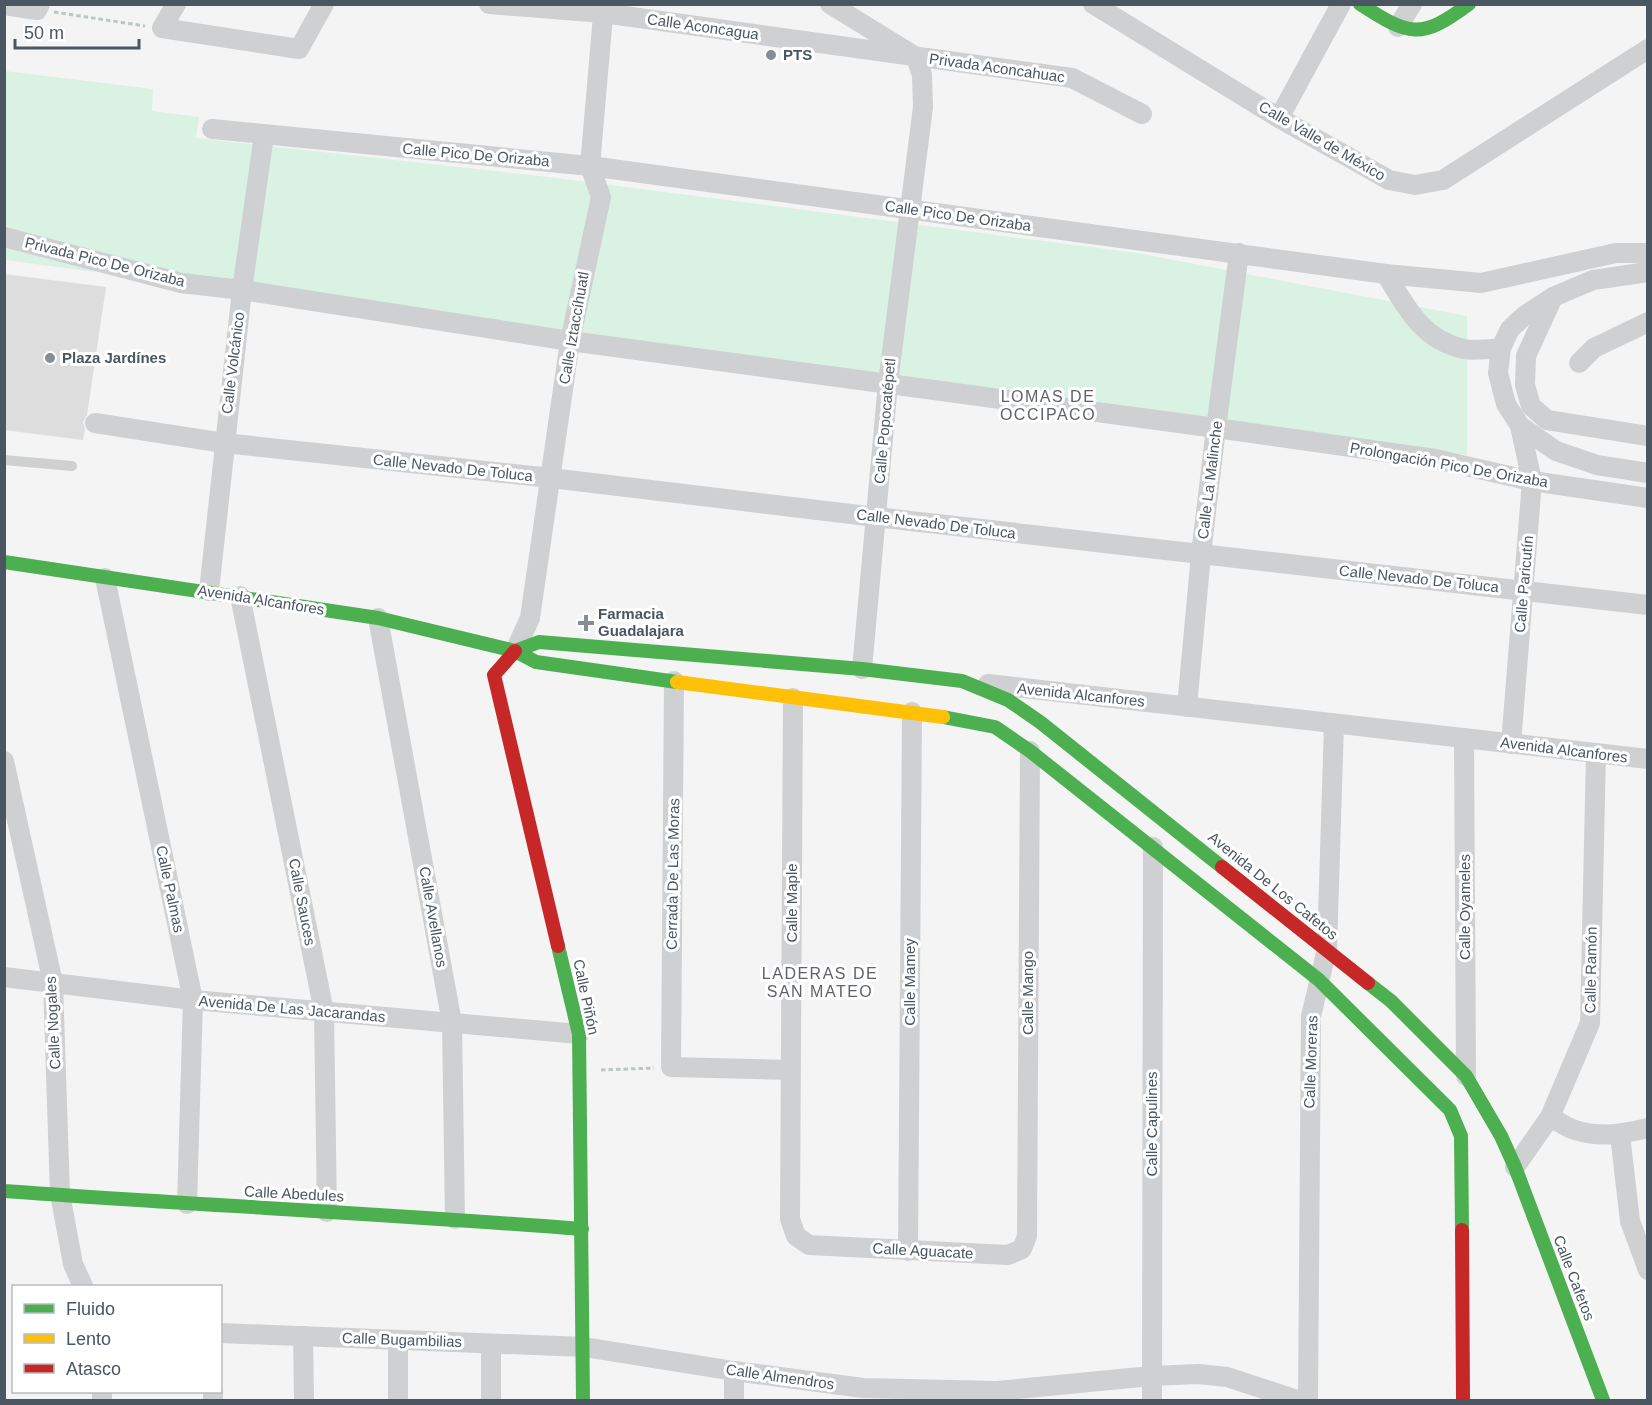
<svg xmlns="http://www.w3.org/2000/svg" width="1652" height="1405" font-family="Arial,sans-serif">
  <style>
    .green { fill: #d9f2e3 }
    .building { fill: #ddddde }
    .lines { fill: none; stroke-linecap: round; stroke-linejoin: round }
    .path { stroke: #bcc7c4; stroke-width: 3; stroke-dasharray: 4.5 3; stroke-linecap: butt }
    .lane { stroke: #ced0d2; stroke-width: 10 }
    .street { stroke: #ced0d2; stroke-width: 20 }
    .fast { stroke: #4caf50; stroke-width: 14 }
    .slow { stroke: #ffc107; stroke-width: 14 }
    .jam { stroke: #c62828; stroke-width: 14 }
    .poi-dot { fill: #868d94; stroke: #fff; stroke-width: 2 }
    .labels { text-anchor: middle; stroke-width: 6; stroke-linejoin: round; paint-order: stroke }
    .street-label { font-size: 15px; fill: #4a5661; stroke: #fff }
    .poi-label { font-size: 15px; font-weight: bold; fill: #4a5661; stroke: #fff; text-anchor: start }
    .neighbourhood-label { font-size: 16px; letter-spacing: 1.5px; fill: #5f6368; stroke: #fff }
  </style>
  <rect width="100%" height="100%" fill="#f4f4f4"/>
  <!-- green -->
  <path class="green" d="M5 71 153 89 152 111 199 117 196 138 548 177 1137 253 1467 316V455L5 260Z"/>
  <!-- building -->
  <path class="building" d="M4 274 106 287 87 415 83 422 85 429 83 440 4 430Z"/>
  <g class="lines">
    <!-- path -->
    <g class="path">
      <path d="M54 12 145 26"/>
      <path d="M601 1070 654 1068"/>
    </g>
    <!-- lane -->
    <path class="lane" d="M4 460 72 466"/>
    <!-- street -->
    <g class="street">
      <path d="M176 4 162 28 299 49 324 4"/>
      <path d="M489 4 603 13 1072 78 1142 114"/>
      <path d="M830 4 916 57 922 75 923 107 888 383 862 669"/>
      <path d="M1093 4 1279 118 1389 180 1415 185 1443 180 1648 49"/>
      <path d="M4 5 37 10 40 4"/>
      <path d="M1398 27 1412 4"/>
      <path d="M1279 118 1341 4"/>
      <path d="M212 129 590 166 1386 274 1481 283 1616 253H1644L1648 257"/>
      <path d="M4 237 181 283 242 290 570 341 1216 428 1435 459 1532 481 1648 498"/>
      <path d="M1386 274C1406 307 1422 340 1464 349 1475 351 1489 349 1501 348"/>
      <path d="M1553 297 1526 356 1525 385 1531 406 1547 420 1648 436"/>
      <path d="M1579 363 1594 348 1648 322"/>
      <path d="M95 423 224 443 551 478 876 517 1648 605"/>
      <path d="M1520 426 1556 451 1597 465 1648 473"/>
      <path d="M105 578 193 1000 187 1204"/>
      <path d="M209 591 242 290 264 135"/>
      <path d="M240 596 324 1012 327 1212"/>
      <path d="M378 618 452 1023 455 1219"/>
      <path d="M515 651 530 618 570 341 601 197 590 166 604 4"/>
      <path d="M674 681 671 1067 790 1070"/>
      <path d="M988 684 1648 759"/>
      <path d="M793 698 790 1219 796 1236 809 1245 1008 1255 1022 1249 1027 1236 1030 751"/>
      <path d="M1187 707 1201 554 1216 428 1239 253"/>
      <path d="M1464 738 1466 1076"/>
      <path d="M1511 744 1532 481 1520 426 1506 404 1498 373 1501 348 1510 329 1524 316 1553 297 1593 280 1648 272"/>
      <path d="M4 761 53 983 60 1194 73 1264 83 1286"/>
      <path d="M4 977 193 1000 579 1034"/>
      <path d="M1550 1117C1558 1121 1567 1128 1575 1130 1600 1138 1623 1134 1648 1128"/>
      <path d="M1620 1135 1630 1221 1648 1270"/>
      <path d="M1515 1167 1550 1117 1590 1023 1596 753"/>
      <path d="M908 1251 912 712"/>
      <path d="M220 1333 584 1347 734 1371 863 1388 997 1391 1151 1376 1198 1374 1227 1377 1297 1400"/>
      <path d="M303 1336 304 1400"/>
      <path d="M491 1344V1400"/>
      <path d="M734 1371V1400"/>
      <path d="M102 1392V1400"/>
      <path d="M213 1400V1392"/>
      <path d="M398 1400V1340"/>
      <path d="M1152 1400 1153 847"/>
      <path d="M1308 1400 1311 1016 1327 949 1334 724"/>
    </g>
    <!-- fast -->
    <g class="fast">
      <path d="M1360 4C1409 36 1421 40 1469 4"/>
      <path d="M4 562 378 618 515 651 536 662 677 682"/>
      <path d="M515 651 539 642 862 669 962 681 1008 700 1040 722 1222 867"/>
      <path d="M943 717 995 727 1030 751 1319 980 1450 1110 1461 1136 1462 1230"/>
      <path d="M558 946 579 1034 583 1400"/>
      <path d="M1368 983 1391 1001 1466 1076 1501 1136 1515 1167 1603 1400"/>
      <path d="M4 1191C197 1205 390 1214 582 1229"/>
    </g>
    <!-- slow -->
    <path class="slow" d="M677 682 943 717"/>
    <!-- jam -->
    <g class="jam">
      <path d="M515 651 494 675 558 946"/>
      <path d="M1222 867 1368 983"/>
      <path d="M1462 1230 1463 1400"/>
    </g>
  </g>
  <!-- markers -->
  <g class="poi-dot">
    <circle cx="771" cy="55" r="6"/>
    <circle cx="50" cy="358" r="6"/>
    <path d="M583 614h6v6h6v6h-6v6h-6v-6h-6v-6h6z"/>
  </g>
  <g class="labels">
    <!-- street labels -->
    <g class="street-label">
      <text transform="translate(703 27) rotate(8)" y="5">Calle Aconcagua</text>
      <text transform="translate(997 68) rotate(8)" y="5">Privada Aconcahuac</text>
      <text transform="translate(1322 141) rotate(30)" y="5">Calle Valle de México</text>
      <text transform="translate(476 155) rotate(5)" y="5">Calle Pico De Orizaba</text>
      <text transform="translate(958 216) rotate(8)" y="5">Calle Pico De Orizaba</text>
      <text transform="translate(105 262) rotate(14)" y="5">Privada Pico De Orizaba</text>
      <text transform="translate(574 328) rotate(-80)" y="5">Calle Iztaccíhuatl</text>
      <text transform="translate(233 363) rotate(-83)" y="5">Calle Volcánico</text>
      <text transform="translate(885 421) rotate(-85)" y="5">Calle Popocatépetl</text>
      <text transform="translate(1449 465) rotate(10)" y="5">Prolongación Pico De Orizaba</text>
      <text transform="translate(453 468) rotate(6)" y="5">Calle Nevado De Toluca</text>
      <text transform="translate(1210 480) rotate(-83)" y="5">Calle La Malinche</text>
      <text transform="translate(936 524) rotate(7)" y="5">Calle Nevado De Toluca</text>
      <text transform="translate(1419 579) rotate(6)" y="5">Calle Nevado De Toluca</text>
      <text transform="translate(1524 584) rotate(-85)" y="5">Calle Paricutín</text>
      <text transform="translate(261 600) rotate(9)" y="5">Avenida Alcanfores</text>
      <text transform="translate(1081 695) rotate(6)" y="5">Avenida Alcanfores</text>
      <text transform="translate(1564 750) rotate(7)" y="5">Avenida Alcanfores</text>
      <text transform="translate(673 874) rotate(-89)" y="5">Cerrada De Las Moras</text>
      <text transform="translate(1273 886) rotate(39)" y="5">Avenida De Los Cafetos</text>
      <text transform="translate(170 889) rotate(78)" y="5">Calle Palmas</text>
      <text transform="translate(302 902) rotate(79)" y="5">Calle Sauces</text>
      <text transform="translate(792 903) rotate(-90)" y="5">Calle Maple</text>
      <text transform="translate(1465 907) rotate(-90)" y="5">Calle Oyameles</text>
      <text transform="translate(433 917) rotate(80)" y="5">Calle Avellanos</text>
      <text transform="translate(1591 970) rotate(-89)" y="5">Calle Ramón</text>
      <text transform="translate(910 982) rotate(-90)" y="5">Calle Mamey</text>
      <text transform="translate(1028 993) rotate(-90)" y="5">Calle Mango</text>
      <text transform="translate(586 997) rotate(78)" y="5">Calle Piñón</text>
      <text transform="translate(292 1009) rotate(5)" y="5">Avenida De Las Jacarandas</text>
      <text transform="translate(53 1023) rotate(-93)" y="5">Calle Nogales</text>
      <text transform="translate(1311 1062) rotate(-88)" y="5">Calle Moreras</text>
      <text transform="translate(1152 1124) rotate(-90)" y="5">Calle Capulines</text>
      <text transform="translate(294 1194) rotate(3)" y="5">Calle Abedules</text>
      <text transform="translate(923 1251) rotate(3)" y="5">Calle Aguacate</text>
      <text transform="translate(1574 1278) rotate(69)" y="5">Calle Cafetos</text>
      <text transform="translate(402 1340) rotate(2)" y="5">Calle Bugambilias</text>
      <text transform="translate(780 1377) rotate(8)" y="5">Calle Almendros</text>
    </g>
    <!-- poi labels -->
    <g class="poi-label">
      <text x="783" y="60">PTS</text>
      <text x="62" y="363">Plaza Jardínes</text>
      <text x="598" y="619">Farmacia<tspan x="598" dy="17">Guadalajara</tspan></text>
    </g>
    <!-- neighbourhood labels -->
    <g class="neighbourhood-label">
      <text x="1048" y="402">LOMAS DE<tspan x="1048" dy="18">OCCIPACO</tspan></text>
      <text x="820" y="979">LADERAS DE<tspan x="820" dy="18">SAN MATEO</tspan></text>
    </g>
  </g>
  <!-- border -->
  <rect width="1652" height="1405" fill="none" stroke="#4a5661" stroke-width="12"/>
  <!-- legend -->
  <rect x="12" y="1285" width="210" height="108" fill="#ffffff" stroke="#b7bbc0" stroke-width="1.5"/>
  <rect x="24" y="1304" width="30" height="9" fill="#4caf50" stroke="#b7bbc0" stroke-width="1.5"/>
  <text x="66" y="1315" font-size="18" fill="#4a5661">Fluido</text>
  <rect x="24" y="1334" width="30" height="9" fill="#ffc107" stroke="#b7bbc0" stroke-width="1.5"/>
  <text x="66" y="1345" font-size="18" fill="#4a5661">Lento</text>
  <rect x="24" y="1364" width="30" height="9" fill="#c62828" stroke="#b7bbc0" stroke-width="1.5"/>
  <text x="66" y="1375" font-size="18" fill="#4a5661">Atasco</text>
  <!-- scale -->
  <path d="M15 39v9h124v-9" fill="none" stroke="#4a5661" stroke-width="3"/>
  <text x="24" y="39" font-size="18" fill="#4a5661" stroke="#ffffff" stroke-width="4.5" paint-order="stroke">50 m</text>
</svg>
